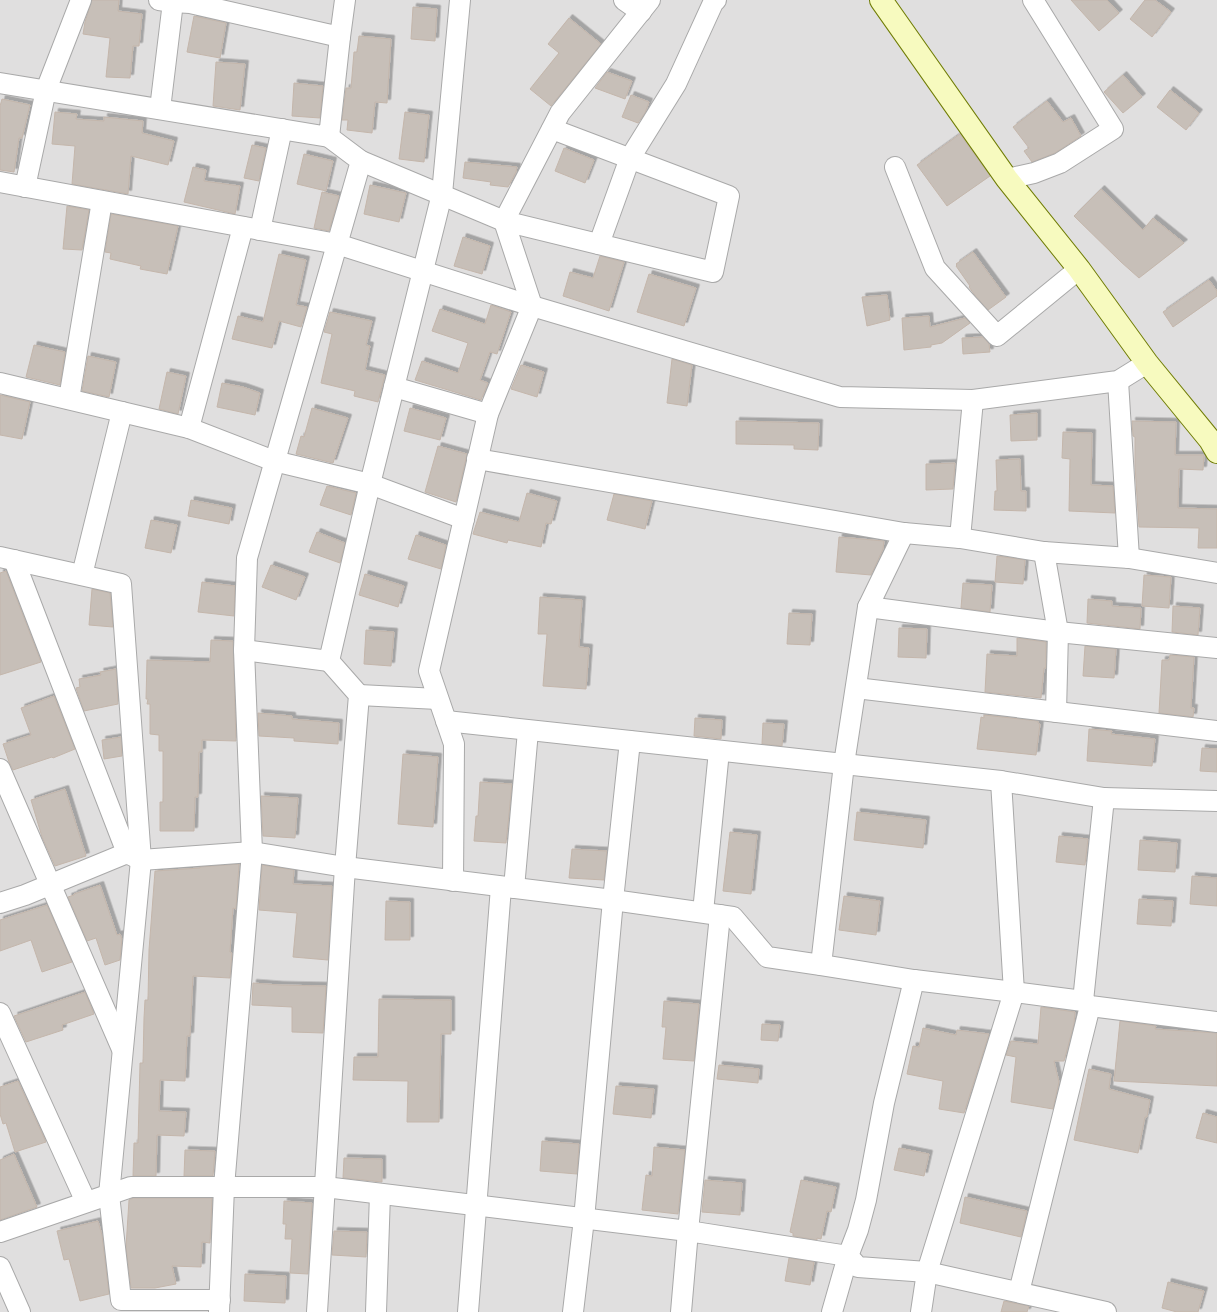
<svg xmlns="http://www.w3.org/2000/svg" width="1217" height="1312" font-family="'IBM Plex Sans',sans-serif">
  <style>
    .residential { fill: #e0dfdf }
    .building { fill: #c7bfb8; stroke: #c4b6ab; filter: url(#shadow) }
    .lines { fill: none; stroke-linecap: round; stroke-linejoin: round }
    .minor-casing { stroke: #a9a9a9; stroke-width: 22 }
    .secondary-casing { stroke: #707d05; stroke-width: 24 }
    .minor { stroke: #fff; stroke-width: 20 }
    .secondary { stroke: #f7fabf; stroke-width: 22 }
  </style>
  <defs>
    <filter id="shadow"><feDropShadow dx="3.5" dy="-3.5" stdDeviation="0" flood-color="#0004"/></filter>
  </defs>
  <rect width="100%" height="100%" fill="#f2efe9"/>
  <!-- residential -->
  <rect class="residential" x="0" y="0" width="1217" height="1312"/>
  <!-- building -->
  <g class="building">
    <path d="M92 0H119L118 11 142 14 139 46H133L130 78 106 77 110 38 83 34 85 22Z"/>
    <path d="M1071 0H1107L1119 13 1099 31Z"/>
    <path d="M1145 0H1155L1171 12 1152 37 1130 19Z"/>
    <path d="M413 7 437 9 435 41 411 39Z"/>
    <path d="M194 16 226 23 220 58 187 52Z"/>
    <path d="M569 18 601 44 551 106 530 89 559 53 548 44Z"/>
    <path d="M359 36 391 39 387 103 375 102 372 133 347 130 348 120H342L346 88H351L354 52H357Z"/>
    <path d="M216 62 245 64 240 110 213 106Z"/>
    <path d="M607 72 632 81 625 99 595 88Z"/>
    <path d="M1123 75 1142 97 1123 113 1104 92Z"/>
    <path d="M294 83 323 86 320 118 292 116Z"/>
    <path d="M1170 90 1199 113 1186 130 1157 107Z"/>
    <path d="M631 95 649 102 645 113 638 123 622 117Z"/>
    <path d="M2 99 30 105 22 138H19L14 172 0 170V106Z"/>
    <path d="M1047 101 1063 122 1071 118 1081 136 1055 153 1032 162 1024 151 1029 148 1013 127Z"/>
    <path d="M55 112 77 114 76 119 104 121V117L143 121 142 133 174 141 168 165 131 156 128 194 72 184 75 146 52 144Z"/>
    <path d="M405 112 429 115 424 162 399 159Z"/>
    <path d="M960 134 990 176 947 206 917 165Z"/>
    <path d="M252 145 266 148 259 181 244 178Z"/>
    <path d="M564 148 594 160 585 183 555 171Z"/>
    <path d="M304 154 333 161 326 191 297 184Z"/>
    <path d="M465 162 517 167 516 172 508 187 490 185 491 182 463 178Z"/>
    <path d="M193 167 206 170 204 181 240 186 235 214 184 202Z"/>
    <path d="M370 185 406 193 399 222 364 214Z"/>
    <path d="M1101 189 1143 230 1153 218 1184 243 1139 278 1121 262 1074 216Z"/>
    <path d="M322 192 339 196 329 231 314 228Z"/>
    <path d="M67 206 89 210 82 250 63 249Z"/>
    <path d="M111 214 178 226 167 274 140 269 141 266 110 259 111 253 105 252Z"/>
    <path d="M463 237 490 246 482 274 454 266Z"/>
    <path d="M973 252 1006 297 988 310 974 294 969 287 970 286 956 266 957 265 956 264Z"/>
    <path d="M279 254 306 260 296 305 307 307 301 327 279 321 272 348 232 339 238 316 263 322Z"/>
    <path d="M600 256 624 262 609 311 563 296 570 272 593 278Z"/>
    <path d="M649 274 696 288 684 326 637 312Z"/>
    <path d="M1209 280 1217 291V296L1173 327 1163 312Z"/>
    <path d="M887 295 890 320 867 326 862 297Z"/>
    <path d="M491 305 511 312 497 354 490 352 480 380 488 383 481 400 415 380 422 361 458 373 468 343 432 331 440 309 485 324Z"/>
    <path d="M330 312 372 321 366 345 370 346 365 370 385 375 378 402 354 396 355 391 321 383 332 334 324 332Z"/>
    <path d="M929 316 930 327 965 318 970 323 942 343 931 345V347L904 350 902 318Z"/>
    <path d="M983 337 989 344 990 352 963 354 962 338Z"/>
    <path d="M34 345 65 352 60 385 26 377Z"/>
    <path d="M88 356 116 362 109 397 82 391Z"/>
    <path d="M672 359 692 365 687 406 667 403Z"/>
    <path d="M521 365 544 372 537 397 511 389Z"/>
    <path d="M167 372 186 376 178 414 159 409Z"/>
    <path d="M222 383 243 387 260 393 255 415 217 407Z"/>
    <path d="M0 395 30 402 22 439 0 435Z"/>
    <path d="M312 408 348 418 333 463 296 454 301 436 304 437Z"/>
    <path d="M410 408 446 418 440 440 404 431Z"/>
    <path d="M1037 413V440L1011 441 1010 415Z"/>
    <path d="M736 421 819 423 818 450 794 449V445L736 444Z"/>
    <path d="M1132 421 1176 422 1175 455H1204L1203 470 1179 469 1178 508 1217 509V548H1198L1199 528 1139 527 1135 466V437L1133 436Z"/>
    <path d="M1063 432 1092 433 1091 485 1113 486 1115 513 1069 511 1070 459 1062 458Z"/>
    <path d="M438 446 467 454 456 502 425 492Z"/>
    <path d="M1020 459 1021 491H1026V511L994 510 995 491H997L996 460Z"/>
    <path d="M955 463 953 489 926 490V464Z"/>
    <path d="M327 486 356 493 351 515 320 505Z"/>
    <path d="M527 493 557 501 551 524 546 523 541 547 508 540 507 543 473 534 480 512 519 522Z"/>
    <path d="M614 494 652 501 645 529 607 520Z"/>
    <path d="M191 500 232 508 229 524 188 516Z"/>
    <path d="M151 520 177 525 171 553 145 548Z"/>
    <path d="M317 532 345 543 340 563 309 552Z"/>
    <path d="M416 535 446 545 441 569 408 559Z"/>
    <path d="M839 537 884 541 883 549 871 575 836 572Z"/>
    <path d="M997 556 1025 560 1023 584 995 582Z"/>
    <path d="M271 565 305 577 296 600 262 587Z"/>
    <path d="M6 571 41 662 0 675V573Z"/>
    <path d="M365 574 404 586 398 607 359 595Z"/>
    <path d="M1144 575 1171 577 1169 608 1142 606Z"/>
    <path d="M202 582 235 586 234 616 198 612Z"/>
    <path d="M963 583 992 585 990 612 961 608Z"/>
    <path d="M92 589 110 593 113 627 89 625Z"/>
    <path d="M540 597 582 600 579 647 589 648 586 689 543 686 547 634H538Z"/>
    <path d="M1088 599 1112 601V606L1141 608 1140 629 1087 623Z"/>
    <path d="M1173 606 1200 608 1198 635 1172 632Z"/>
    <path d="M789 613 812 614 810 645 787 644Z"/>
    <path d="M899 628 927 629 926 658 898 657Z"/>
    <path d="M366 630 394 632 391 666 364 664Z"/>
    <path d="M1017 638 1046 642V668H1044L1041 698 985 692 987 654 1017 656Z"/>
    <path d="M211 640 233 641 236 741 202 740V752H199L198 797H195L194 831H160V802H163V751H159V735L150 734V704H147L148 699H146L147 660 210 662Z"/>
    <path d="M1085 646 1116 649 1114 678 1083 676Z"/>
    <path d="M1170 655 1194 657 1191 708H1194L1193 717 1159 713 1162 660H1169Z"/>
    <path d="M116 669 118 704 84 711 76 688 80 687 79 679 101 675 100 672Z"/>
    <path d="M54 696 75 749 53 758 52 757 13 770 9 762 3 744 31 735 21 708Z"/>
    <path d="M258 713 292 716V719L339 723 338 744 294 741V738L259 736Z"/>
    <path d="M984 715 1038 721V723L1040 724 1036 755 977 749 981 717 984 718Z"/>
    <path d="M695 718 722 720 721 739 694 736Z"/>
    <path d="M763 723 784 724 782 746 762 744Z"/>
    <path d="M1089 729 1112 731 1111 734 1155 739 1152 766 1087 761Z"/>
    <path d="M121 737 122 756 104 759 102 740Z"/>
    <path d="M1202 748 1217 749V772L1200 771Z"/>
    <path d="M403 754 438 757 433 827 398 824Z"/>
    <path d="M480 782 512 784 506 843 474 841 476 816H478Z"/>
    <path d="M65 789 86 856 55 866 42 837 31 800Z"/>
    <path d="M261 796 298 798 295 838 263 836Z"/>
    <path d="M857 812 926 820 923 848 854 840Z"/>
    <path d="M730 832 757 835 751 894 723 891Z"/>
    <path d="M1059 836 1088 839 1085 865 1056 862Z"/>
    <path d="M1140 840 1177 843 1175 872 1138 870Z"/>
    <path d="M572 849 607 851 604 880 569 878Z"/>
    <path d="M239 864 236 909 233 908 230 952 232 953 230 978 193 976 190 1036H187L185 1081 160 1080 159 1111 186 1112 184 1136 157 1135 156 1176H133L134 1143H138L140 1063H143L144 1018 145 1000H148L149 950 155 871 200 868V867Z"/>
    <path d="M262 865 294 870 293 884 332 886 328 960 293 957 297 913 259 910Z"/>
    <path d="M1192 876 1217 878V906L1190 904Z"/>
    <path d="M100 885 117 935 120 934 122 939 120 960 105 965 96 938 87 941 68 897 74 895V894Z"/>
    <path d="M844 896 880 901 876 935 839 930Z"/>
    <path d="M1139 899 1173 901 1171 926 1137 924Z"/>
    <path d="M386 901 410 902V940H385Z"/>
    <path d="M47 905 72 962 42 972 31 940 0 951V920Z"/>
    <path d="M253 983 279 985 326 986 323 1033 292 1032V1007L252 1005Z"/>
    <path d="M85 992 94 1014 62 1025 63 1030 26 1042 14 1016Z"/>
    <path d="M379 999 451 1000V1034H441L439 1122H407L408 1081 353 1080 354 1057H378Z"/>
    <path d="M664 1001 699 1004 694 1061 663 1059 666 1027H662Z"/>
    <path d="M1041 1007 1075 1012 1074 1024 1064 1061H1054L1059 1082 1053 1109 1011 1102 1016 1057 1006 1055 1011 1041 1038 1044Z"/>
    <path d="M1120 1021 1156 1026 1155 1029 1217 1033V1086L1114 1081Z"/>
    <path d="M762 1024 780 1025 778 1041 761 1040Z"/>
    <path d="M923 1028 956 1035 957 1030 989 1034 964 1113 939 1109 943 1081 907 1074 913 1046 919 1047Z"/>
    <path d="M719 1065 759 1069 758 1083 717 1079Z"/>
    <path d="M1089 1069 1111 1074 1109 1089 1150 1100 1147 1117H1145L1138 1153 1074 1140Z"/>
    <path d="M18 1081 46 1142 15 1152 6 1123 3 1124 0 1114V1087Z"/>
    <path d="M616 1086 654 1089 651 1118 613 1114Z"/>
    <path d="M1203 1113 1217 1117V1143L1196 1138Z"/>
    <path d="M542 1141 579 1144 577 1174 540 1171Z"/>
    <path d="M654 1147 685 1150 678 1214 642 1210 646 1175 652 1176Z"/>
    <path d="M899 1148 929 1154 924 1176 894 1170Z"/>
    <path d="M185 1150 215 1151 213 1176H184Z"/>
    <path d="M14 1154 37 1207 0 1220V1160Z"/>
    <path d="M344 1158 382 1159V1182L343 1178Z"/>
    <path d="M705 1180 742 1183 740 1215 702 1212Z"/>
    <path d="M801 1180 836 1187 831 1212 827 1211 821 1239 817 1238V1240L793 1236V1233L790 1232Z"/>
    <path d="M965 1197 1027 1211 1021 1237 960 1223Z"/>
    <path d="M133 1198H212L210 1243 202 1242 201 1267 172 1266 176 1284 155 1288H131L126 1247 129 1200Z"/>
    <path d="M284 1201 312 1203 308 1274 290 1273 292 1239H285L286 1224H283Z"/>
    <path d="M98 1221 102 1235 109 1294 80 1301 69 1259 64 1260 57 1231Z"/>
    <path d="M334 1231 367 1232 366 1257 332 1255Z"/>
    <path d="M789 1258 814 1262 810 1285 785 1281Z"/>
    <path d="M245 1274 286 1276 285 1303 244 1301Z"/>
    <path d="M1168 1282 1204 1291 1198 1312H1177L1162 1308Z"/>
    <path d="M1004 1301 1029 1306 1027 1312H1001Z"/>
  </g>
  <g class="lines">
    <defs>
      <g id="minor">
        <path d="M159 0 173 2 190 3 340 37 345 0"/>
        <path d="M624 0 641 12"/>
        <path d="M0 83 329 137 340 37"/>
        <path d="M160 109 173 2"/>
        <path d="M361 161 504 221 560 113 650 0"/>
        <path d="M895 167 935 268 997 336 1079 269"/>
        <path d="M1007 179 1034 173 1060 163 1113 129 1033 0"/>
        <path d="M0 182 337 244 532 306 840 397 973 400 1118 381 1147 363"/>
        <path d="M25 187 46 90 81 0"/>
        <path d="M504 221 713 272 729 196 552 129"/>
        <path d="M260 230 282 129"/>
        <path d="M599 244 630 158 676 84 713 3 716 0"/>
        <path d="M1118 381 1129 558"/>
        <path d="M0 383 189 428 274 461 370 484 464 519"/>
        <path d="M394 387 488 414"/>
        <path d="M69 399 102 201"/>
        <path d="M189 428 243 227"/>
        <path d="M477 459 904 533 960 538 1044 552 1129 558 1217 573"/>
        <path d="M960 538 973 400"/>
        <path d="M1044 552 1058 632 1056 712"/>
        <path d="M0 557 121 584 141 860 109 1195 121 1300H220"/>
        <path d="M14 560 127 853"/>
        <path d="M82 575 122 412"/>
        <path d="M868 607 1058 632 1217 648"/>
        <path d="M244 650 329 661 370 484 442 194 460 0"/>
        <path d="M856 688 1217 731"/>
        <path d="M359 695 438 699"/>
        <path d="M446 721 1001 781 1104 798 1217 801"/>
        <path d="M0 769 122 1049"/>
        <path d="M453 881 454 744 429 671 488 414 532 306 504 221"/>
        <path d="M514 888 528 731"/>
        <path d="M0 903 25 895 127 853 141 860 252 852 345 867 613 900 733 917 767 957 821 965 914 980 1014 992 1083 1001 1090 1006 1217 1022"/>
        <path d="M703 912 719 751"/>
        <path d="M821 965 844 764 868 607 904 533"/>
        <path d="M1083 1001 1104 798"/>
        <path d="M0 1013 86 1202"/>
        <path d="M0 1232 131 1187H325L688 1231 720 915"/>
        <path d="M0 1267 20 1312"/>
        <path d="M1019 1292 1090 1006"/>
        <path d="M219 1312 224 1187 252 852 244 650 247 558 361 161 329 137"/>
        <path d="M317 1312 345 867 359 695 329 661"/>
        <path d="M376 1312 380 1194"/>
        <path d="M468 1312 501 887"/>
        <path d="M573 1312 584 1219 613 900 630 741"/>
        <path d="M681 1312 688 1231 848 1256 858 1267 927 1272 1106 1312"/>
        <path d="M832 1312 848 1256 858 1230 866 1200 884 1103 914 980"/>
        <path d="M921 1312 927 1272 1014 992 1001 781"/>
      </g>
      <path id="secondary" d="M881 0 1007 179 1079 269 1147 363 1210 440 1217 452"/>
    </defs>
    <!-- minor casing -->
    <use href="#minor" class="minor-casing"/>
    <!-- secondary casing -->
    <use href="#secondary" class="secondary-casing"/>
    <!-- minor -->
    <use href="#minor" class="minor"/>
    <!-- secondary -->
    <use href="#secondary" class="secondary"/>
  </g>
</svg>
